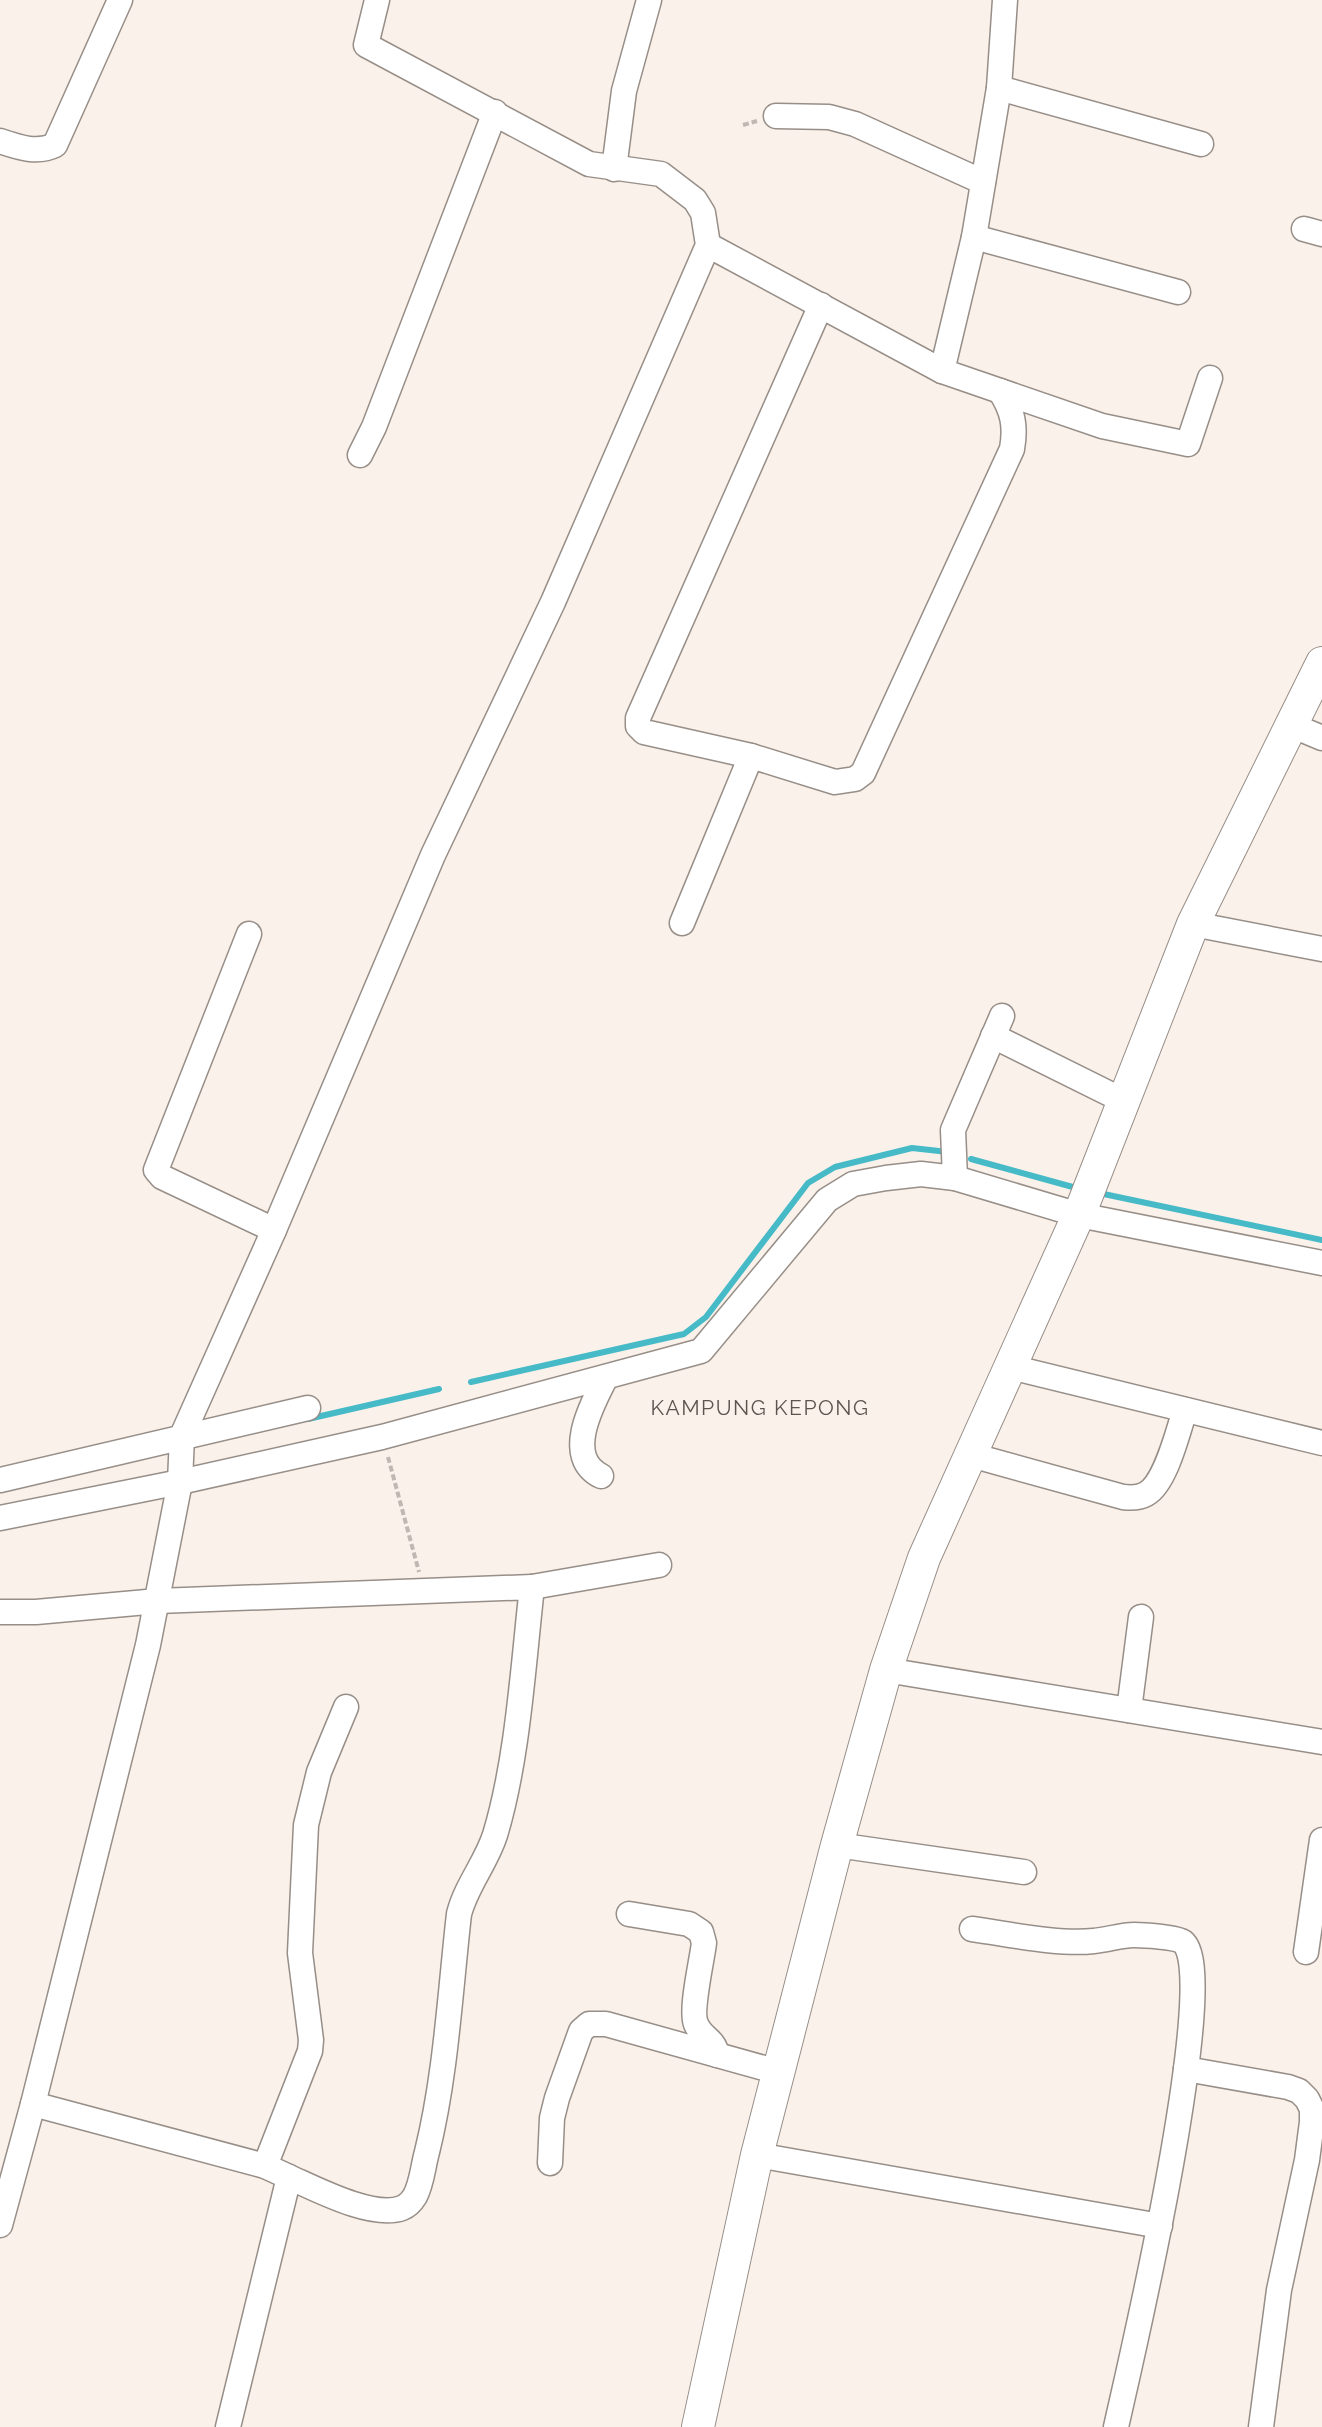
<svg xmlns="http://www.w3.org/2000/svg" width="1322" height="2427" font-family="Raleway,sans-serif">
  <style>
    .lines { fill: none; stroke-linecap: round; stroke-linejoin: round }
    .stream { stroke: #46bac7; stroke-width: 6 }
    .minor-casing { stroke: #978e88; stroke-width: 27 }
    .major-casing { stroke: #978e88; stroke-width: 34 }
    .path { stroke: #bfb7b2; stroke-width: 4; stroke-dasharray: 6 3; stroke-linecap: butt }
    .minor { stroke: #fff; stroke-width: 24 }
    .major { stroke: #fff; stroke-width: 32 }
    .labels { text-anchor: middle; stroke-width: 5; stroke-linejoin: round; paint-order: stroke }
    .neighbourhood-label { font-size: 21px; letter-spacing: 1.5px; fill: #5c554f; stroke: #faf1ea }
  </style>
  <rect width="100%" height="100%" fill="#faf1ea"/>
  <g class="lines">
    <!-- stream -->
    <g class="stream">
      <path d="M971 1159 1080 1189"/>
      <path d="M1099 1193 1322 1240"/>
      <path d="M471 1382 684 1334 706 1317 808 1183 835 1167 912 1148 948 1152"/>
      <path d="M308 1419 439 1389"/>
    </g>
    <defs>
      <g id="minor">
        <path d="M999 88 1201 144"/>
        <path d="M776 116 829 117 855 124 983 182"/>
        <path d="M0 141C18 147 37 154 55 145L120 0"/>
        <path d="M614 169 624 91 649 0"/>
        <path d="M1304 229 1322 234"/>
        <path d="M974 237 1178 292"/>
        <path d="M708 245 942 371 1102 426 1188 444 1210 378"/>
        <path d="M821 305 638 718V726L644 732 751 756 835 782 855 779 863 773 1012 449C1016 426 1013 411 1000 391"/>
        <path d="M942 371 974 237 999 88 1005 0"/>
        <path d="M360 455 374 427 495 112"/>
        <path d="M1291 725 1322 738"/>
        <path d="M682 923 751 756"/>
        <path d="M1193 924 1322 949"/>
        <path d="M993 1036 1124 1101"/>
        <path d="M955 1178 953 1130 1002 1016"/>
        <path d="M274 1230 433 855 553 602 708 245 703 213 695 200 661 174 589 164 366 45 377 0"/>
        <path d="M1010 1367 1322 1443"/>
        <path d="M971 1455 1123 1497C1131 1498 1139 1498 1146 1494 1166 1483 1178 1431 1185 1410"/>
        <path d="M601 1476C563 1457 592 1404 606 1377"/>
        <path d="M0 1480 308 1408"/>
        <path d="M0 1518 180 1482 382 1437 701 1351 827 1200 853 1184 886 1178 921 1174 955 1178 1079 1215 1322 1263"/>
        <path d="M532 1587 659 1565"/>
        <path d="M0 1612H36L158 1601 532 1587C523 1666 518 1759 495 1835 486 1863 466 1886 459 1914 450 1993 446 2075 427 2152 423 2166 422 2183 415 2196 412 2201 407 2206 402 2208 373 2219 316 2189 289 2177"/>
        <path d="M886 1670 1322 1742"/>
        <path d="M1129 1710 1141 1617"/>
        <path d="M837 1845 1024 1872"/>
        <path d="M629 1914 689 1924 701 1932 704 1943C702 1960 690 2011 696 2024 702 2039 714 2038 717 2055"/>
        <path d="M972 1929C1009 1934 1058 1945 1094 1941 1107 1940 1121 1935 1134 1935 1143 1935 1176 1937 1183 1942 1222 1974 1130 2365 1116 2427"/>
        <path d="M1306 1952 1322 1840"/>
        <path d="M1186 2069 1288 2087 1299 2091 1307 2099 1312 2109V2122L1307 2160 1279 2290 1261 2427"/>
        <path d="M33 2104 265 2166 289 2177 228 2427"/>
        <path d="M757 2155 1160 2226"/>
        <path d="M550 2163 552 2118 557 2098 581 2031 589 2024H606L778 2072"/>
        <path d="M265 2166 310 2051 311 2040 300 1953 306 1825 319 1772 346 1707"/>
        <path d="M0 2225 33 2104 148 1645 180 1482 182 1436 274 1230 162 1177 156 1170 249 934"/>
      </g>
      <path id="major" d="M698 2427 757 2155 837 1845 886 1670 924 1558 1083 1205 1193 924 1322 663"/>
    </defs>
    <!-- minor casing -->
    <use href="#minor" class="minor-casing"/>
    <!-- major casing -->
    <use href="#major" class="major-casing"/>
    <!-- path -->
    <g class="path">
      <path d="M743 125 757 121"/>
      <path d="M388 1457 419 1572"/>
    </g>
    <!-- minor -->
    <use href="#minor" class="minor"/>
    <!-- major -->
    <use href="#major" class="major"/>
  </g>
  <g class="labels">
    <!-- neighbourhood labels -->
    <g class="neighbourhood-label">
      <text x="760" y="1415">KAMPUNG KEPONG</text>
    </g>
  </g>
</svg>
